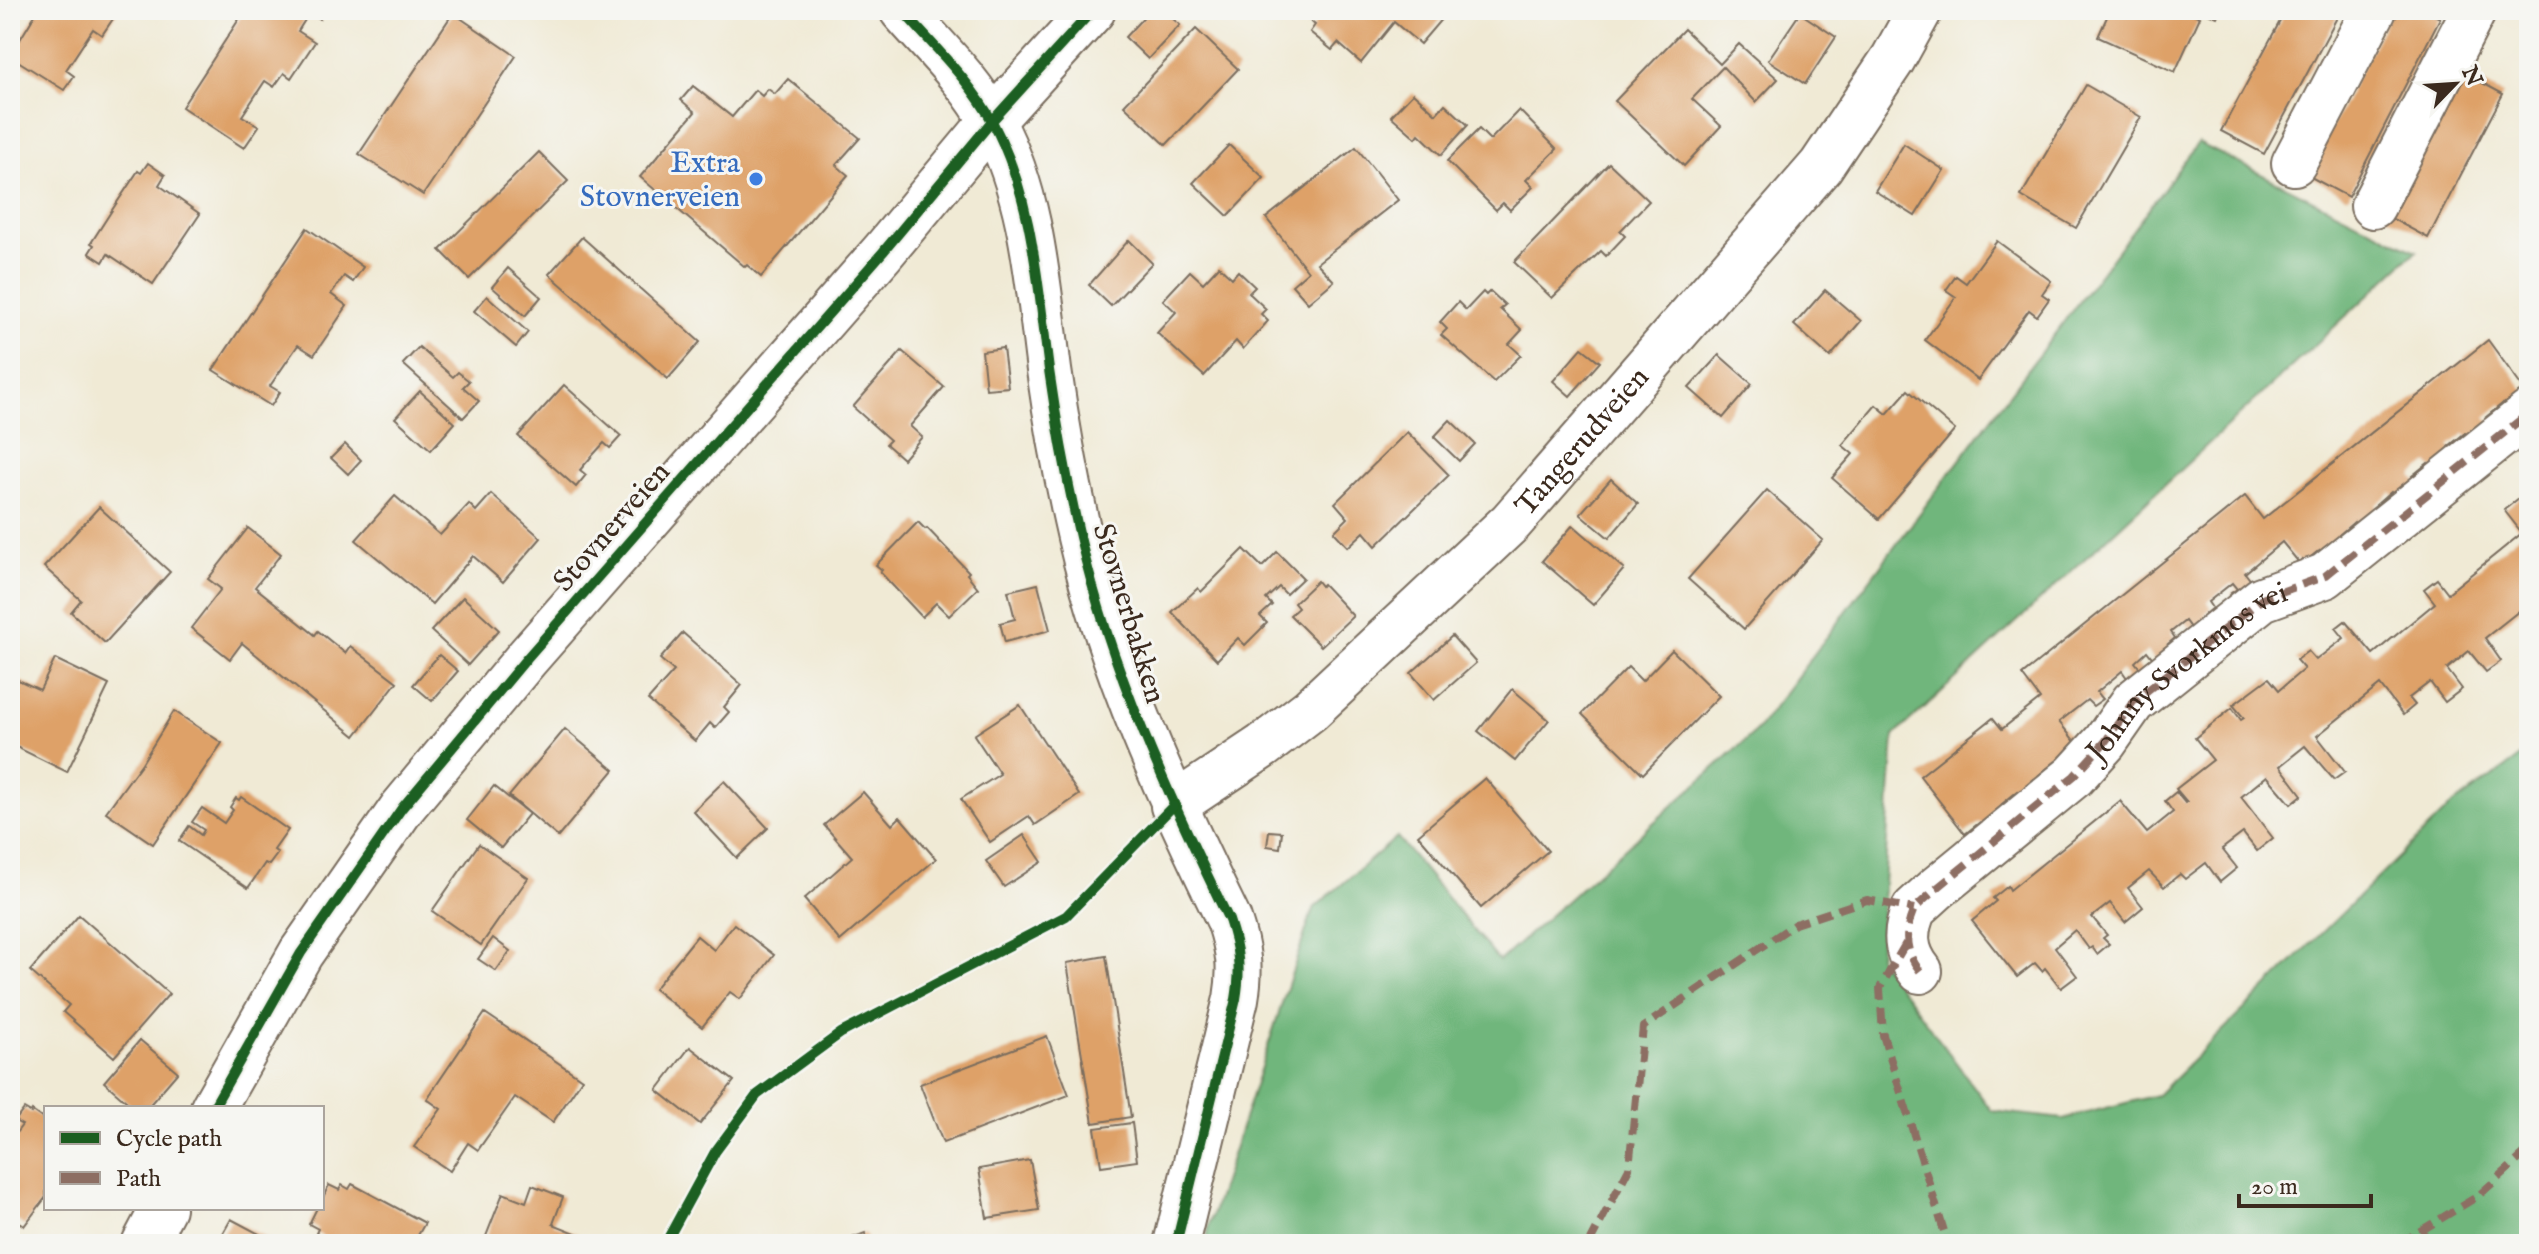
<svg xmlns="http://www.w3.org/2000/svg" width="2539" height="1254" font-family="'IM FELL English',serif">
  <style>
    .forest { fill: #6fb67b; stroke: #55704c; stroke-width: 2 }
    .building { fill: #dea168 }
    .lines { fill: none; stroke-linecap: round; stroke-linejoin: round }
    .minor-casing { stroke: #7a6d5e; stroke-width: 48 }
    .minor { stroke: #fff; stroke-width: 44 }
    .quiet { stroke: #8d6e63; stroke-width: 8; stroke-dasharray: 16 8; stroke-linecap: butt }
    .cycleway-casing { stroke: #f6f6f2; stroke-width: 15 }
    .cycleway { stroke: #1b5e20; stroke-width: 10 }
    .shop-dot { fill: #3f7fe0; stroke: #f6f6f2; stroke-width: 3 }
    .labels { text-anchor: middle; stroke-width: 6; stroke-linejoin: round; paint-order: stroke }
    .shop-label { font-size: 30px; fill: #366cbe; stroke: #f6f6f2; text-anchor: end }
    .street-label { font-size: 30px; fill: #3b2a1e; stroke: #f6f6f2 }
  </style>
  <rect width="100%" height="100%" fill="#f6f6f2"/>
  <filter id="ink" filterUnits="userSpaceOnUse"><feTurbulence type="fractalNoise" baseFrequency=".0125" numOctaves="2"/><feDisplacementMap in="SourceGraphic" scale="16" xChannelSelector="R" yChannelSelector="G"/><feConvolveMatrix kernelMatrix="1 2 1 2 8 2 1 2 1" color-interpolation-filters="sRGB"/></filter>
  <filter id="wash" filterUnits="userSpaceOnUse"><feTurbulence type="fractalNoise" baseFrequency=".006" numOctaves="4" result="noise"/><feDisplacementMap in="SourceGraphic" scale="32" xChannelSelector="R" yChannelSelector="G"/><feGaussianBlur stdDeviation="1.8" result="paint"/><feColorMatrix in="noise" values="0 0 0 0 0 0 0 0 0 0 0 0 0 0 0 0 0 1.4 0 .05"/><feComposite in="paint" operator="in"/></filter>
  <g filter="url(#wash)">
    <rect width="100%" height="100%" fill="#f0ead5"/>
    <!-- forest -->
    <path class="forest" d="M2198 143 2416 251 1894 736 1879 959 1992 1111 2063 1119 2157 1095 2451 806 2529 751V1244H1207L1208 1228 1313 909 1397 837 1499 961 1757 730Z"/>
    <g id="blocks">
      <!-- building -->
      <g class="building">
        <path d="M38 10H119L102 35 93 29 66 70 74 76 64 90 10 56Z"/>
        <path d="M245 10H326L320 19 310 12 298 31 315 42 291 78 284 73 274 87 265 81 242 116 259 126 244 148 182 107Z"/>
        <path d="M1150 10H1163L1180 25 1148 59 1125 37Z"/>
        <path d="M1297 10H1449L1420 44 1394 22 1361 63 1338 43 1332 50 1310 32 1315 25Z"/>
        <path d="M2110 10H2195L2193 14 2200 17 2175 72 2098 37Z"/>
        <path d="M2201 10H2220L2217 17Z"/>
        <path d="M2286 10H2341L2264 154 2221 131Z"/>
        <path d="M2392 10H2425L2440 18 2348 197 2307 175Z"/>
        <path d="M453 13 516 56 423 195 359 154Z"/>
        <path d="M1800 13 1836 37 1805 84 1768 60Z"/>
        <path d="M1196 29 1238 69 1166 145 1124 105Z"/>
        <path d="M1684 29 1720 64 1739 44 1778 79 1756 102 1723 67 1692 99 1721 126 1684 166 1615 101Z"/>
        <path d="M2460 71 2503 94 2428 238 2385 215Z"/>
        <path d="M788 79 860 138 836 165 848 175 761 277 747 265 745 267 640 177 695 112 681 100 693 86 732 117 755 90 762 96 768 89 775 94Z"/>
        <path d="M2086 85 2141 117 2076 228 2021 196Z"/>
        <path d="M1413 93 1436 114 1445 104 1468 125 1441 155 1419 134 1416 138 1391 116Z"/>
        <path d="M1519 110 1557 149 1526 180 1533 187 1510 210 1503 203 1496 210 1447 161 1479 129 1490 140Z"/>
        <path d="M1904 144 1944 170 1915 216 1875 191Z"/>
        <path d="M1229 145 1264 178 1228 216 1193 183Z"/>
        <path d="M1356 147 1398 200 1317 263 1334 281 1308 303 1292 285 1308 271 1266 218Z"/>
        <path d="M539 152 568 181 469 279 440 250Z"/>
        <path d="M148 163 165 175 159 185 200 214 153 284 108 254 103 262 89 253 94 245 91 243 114 207 138 171 141 173Z"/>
        <path d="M1609 163 1649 201 1620 231 1625 236 1606 256 1601 251 1552 298 1514 262Z"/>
        <path d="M307 228 363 267 353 282 344 276 331 294 347 306 314 355 298 345 270 386 280 392 271 406 213 370Z"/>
        <path d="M582 237 700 342 668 379 549 274Z"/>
        <path d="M1129 240 1152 263 1111 306 1089 285Z"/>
        <path d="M1997 241 2051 281 2042 294 2049 299 2037 316 2029 310 1978 380 1925 340 1956 297 1946 290 1956 276 1966 283Z"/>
        <path d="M1219 266 1232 278 1238 271 1255 287 1249 293 1266 309 1261 314 1268 321 1243 349 1236 341 1204 376 1157 333 1176 312 1163 300 1190 271 1203 283Z"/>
        <path d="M508 268 541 297 525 316 492 287Z"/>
        <path d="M1825 290 1861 321 1830 357 1794 325Z"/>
        <path d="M1490 291 1505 305 1500 309 1522 330 1509 344 1521 355 1494 382 1441 335 1447 329 1440 322 1458 302 1466 310 1483 292 1486 295Z"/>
        <path d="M487 296 528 332 516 347 474 311Z"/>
        <path d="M2488 340 2528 395 2508 411 2502 404 2486 417 2493 425 2471 441 2465 433 2449 446 2455 454 2435 472 2428 463 2412 476 2418 484 2398 500 2391 492 2376 505 2381 514 2361 531 2354 522 2339 535 2345 543 2324 561 2317 552 2301 565 2282 542 2245 573 2256 587 2238 601 2231 593 2237 589 2232 583 2208 602 2212 608 2205 614 2212 623 2196 636 2185 621 2171 632 2175 638 2168 644 2175 653 2159 666 2147 651 2135 662 2146 676 2127 691 2120 683 2127 678 2122 671 2097 692 2103 699 2093 706 2087 700 2059 722 2077 744 2062 770 2055 762 2039 775 2045 784 2025 800 2018 791 2002 804 2008 813 1988 830 1980 822 1965 834 1920 776 1993 718 2002 729 2040 699 2022 675 2245 496 2263 519Z"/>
        <path d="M419 347 453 377 458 372 469 381 463 387 479 401 463 418 403 364Z"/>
        <path d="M1003 348 1008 387 986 389 982 351Z"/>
        <path d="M1582 348 1600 362 1570 396 1553 381Z"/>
        <path d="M902 351 944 387 910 426 922 437 903 459 886 444 890 440 853 407Z"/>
        <path d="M1719 355 1752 384 1723 418 1689 388Z"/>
        <path d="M564 385 621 436 610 448 604 443 592 456 580 470 586 475 576 487 518 436Z"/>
        <path d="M1908 390 1955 430 1879 519 1832 478 1853 454 1842 445 1876 405 1887 414Z"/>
        <path d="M420 391 455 423 431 450 395 418Z"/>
        <path d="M1450 420 1475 444 1459 461 1434 437Z"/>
        <path d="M1407 432 1449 475 1376 546 1364 532 1348 547 1334 532 1348 518 1335 503Z"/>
        <path d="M345 444 361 460 348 474 331 458Z"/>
        <path d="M1611 479 1638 504 1609 538 1580 514Z"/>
        <path d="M1767 490 1823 540 1744 629 1688 579Z"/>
        <path d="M2529 490V603L2485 638 2501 661 2486 672 2469 651 2447 669 2462 689 2445 702 2430 682 2409 698 2415 705 2403 715 2380 685 2317 736 2345 772 2334 780 2305 746 2280 766 2302 795 2291 804 2267 776 2241 797 2273 838 2257 851 2243 833 2222 849 2237 868 2220 882 2206 863 2185 879 2180 874 2164 887 2149 871 2128 888 2143 907 2125 922 2110 903 2092 917 2107 935 2103 938 2109 944 2097 954 2092 947 2089 949 2075 930 2055 947 2077 976 2061 988 2045 968 2042 971 2035 963 2017 977 1972 921 1996 901 1993 898 2008 886 2010 890 2120 801 2147 833 2173 812 2165 801 2176 792 2185 803 2187 802 2176 789 2213 760 2195 738 2232 708 2241 720 2244 718 2233 705 2269 678 2279 690 2304 669 2296 660 2308 651 2316 660 2344 638 2336 628 2345 621 2373 654 2435 603 2424 589 2437 579 2448 593 2522 533 2504 510Z"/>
        <path d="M491 494 541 538 503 582 473 556 432 604 356 540 395 496 440 535 469 504 476 511Z"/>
        <path d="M99 507 170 572 105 643 71 612 81 600 44 567Z"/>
        <path d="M918 522 925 529 927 528 969 572 967 574 978 588 949 616 936 603 922 617 880 572 882 570 876 565Z"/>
        <path d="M1573 525 1624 569 1593 605 1542 561Z"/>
        <path d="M248 528 281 554 255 587 315 635 318 631 345 653 350 646 397 682 355 736 242 643 230 659 191 628 221 589 208 579Z"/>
        <path d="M1244 549 1262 567 1277 552 1303 578 1286 594 1279 587 1266 599 1272 605 1260 616 1267 623 1245 645 1238 638 1217 660 1172 612 1198 588 1201 592Z"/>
        <path d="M1317 581 1321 586 1323 584 1353 616 1321 646 1290 615 1298 608 1294 603Z"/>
        <path d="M1038 584 1050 630 1005 642 1000 623 1015 619 1008 591Z"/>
        <path d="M463 597 499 630 468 665 431 631Z"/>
        <path d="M683 633 742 685 724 707 729 712 715 728 710 723 695 741 648 700 674 671 660 659Z"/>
        <path d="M1452 636 1476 663 1434 700 1411 673Z"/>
        <path d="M1672 650 1719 696 1643 774 1582 714 1628 667 1642 681Z"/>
        <path d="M439 655 458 671 432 701 413 685Z"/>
        <path d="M55 659 109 685 67 772 10 744V686L14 678 40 690Z"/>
        <path d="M1512 689 1549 720 1515 761 1478 731Z"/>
        <path d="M1020 705 1079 795 1035 825 1029 816 990 842 961 799 1000 774 974 735Z"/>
        <path d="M174 711 222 743 153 844 106 812 142 763Z"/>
        <path d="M565 729 614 770 558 837 509 796Z"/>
        <path d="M1485 778 1548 851 1481 908 1418 835Z"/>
        <path d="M724 781 768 828 737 858 693 811Z"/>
        <path d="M494 786 529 814 501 848 467 820Z"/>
        <path d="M863 792 892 825 900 817 936 859 840 941 804 899 852 857 824 825Z"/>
        <path d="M241 797 288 830 274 850 278 853 269 865 265 863 248 888 179 841 189 826 201 835 204 830 192 822 202 808 224 823 233 810 230 807 236 798 239 800Z"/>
        <path d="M1269 831 1282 832 1280 848 1267 846Z"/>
        <path d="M1024 835 1042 862 1004 887 986 861Z"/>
        <path d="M479 844 528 878 481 945 432 911Z"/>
        <path d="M79 915 169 994 114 1057 63 1012 69 1005 30 971Z"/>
        <path d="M734 924 774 955 740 999 730 992 702 1027 654 989 697 936 714 950Z"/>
        <path d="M493 938 510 951 496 971 478 959Z"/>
        <path d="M1106 956 1131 1117 1093 1123 1067 963Z"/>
        <path d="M485 1013 582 1079 553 1122 515 1097 478 1150 468 1143 450 1171 414 1147 441 1109 427 1099Z"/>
        <path d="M1047 1036 1069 1095 943 1143 920 1084Z"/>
        <path d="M140 1040 178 1072 147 1108H134L104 1082Z"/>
        <path d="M690 1047 734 1081 700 1124 657 1090Z"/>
        <path d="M24 1109 31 1113 32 1111 46 1121V1197L24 1226 10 1215V1141L22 1125 15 1121Z"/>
        <path d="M1132 1123 1137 1161 1101 1166 1095 1128Z"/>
        <path d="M1030 1160 1039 1210 987 1218 979 1169Z"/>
        <path d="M352 1184 425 1223 413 1244H337L316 1233 318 1229 309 1224 317 1208H322V1199L329 1185 339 1190 342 1185 349 1189Z"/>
        <path d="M532 1185 563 1197 553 1224 593 1240 591 1244H483L503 1193 526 1202Z"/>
        <path d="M231 1219 278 1244H217Z"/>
        <path d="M865 1233 869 1244H836Z"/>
      </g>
    </g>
  </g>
  <g filter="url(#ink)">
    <use href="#blocks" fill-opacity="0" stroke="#7a6d5e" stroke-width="2"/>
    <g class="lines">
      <defs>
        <g id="minor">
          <path d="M902 10C933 46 970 80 993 123 1033 198 1038 286 1049 370 1057 426 1067 481 1080 537 1111 671 1169 797 1229 920 1239 950 1241 969 1236 999L1176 1244"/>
          <path d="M2294 163 2374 10"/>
          <path d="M2373 206 2474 10"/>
          <path id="s1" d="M1173 806 1263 746 1310 710 1511 522 1821 166 1893 59 1920 10"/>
          <path id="s2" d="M1920 971C1904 951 1904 932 1914 909L1936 889 2074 776 2105 742 2133 702 2148 690 2262 599 2325 576 2529 413"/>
          <path d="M213 1108 301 953 402 808 527 658 883 252 992 121 1093 10"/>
          <path d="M144 1244 163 1208"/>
        </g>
      </defs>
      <!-- minor casing -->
      <use href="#minor" class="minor-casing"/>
      <!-- minor -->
      <use href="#minor" class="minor"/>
      <!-- quiet -->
      <g class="quiet">
        <path d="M1906 943 1880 988 1883 1035 1948 1244"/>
        <path d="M1920 971C1904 951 1904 932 1914 909L1936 889 2074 776 2105 742 2133 702 2148 690 2262 599 2325 576 2529 413"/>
        <path d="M1589 1244 1629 1168 1643 1027 1795 924 1867 900 1914 909"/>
        <path d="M2399 1244 2478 1196 2527 1152 2529 1147"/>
      </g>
      <defs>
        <g id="cycleway">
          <path d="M902 10C933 46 970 80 993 123 1033 198 1038 286 1049 370 1057 426 1067 481 1080 537 1111 671 1169 797 1229 920 1239 950 1241 969 1236 999L1176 1244"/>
          <path d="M213 1108 301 953 402 808 527 658 883 252 992 121 1093 10"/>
          <path d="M665 1244 715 1152 757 1095 841 1033 1066 916 1173 806"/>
        </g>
      </defs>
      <!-- cycleway casing -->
      <use href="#cycleway" class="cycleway-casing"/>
      <!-- cycleway -->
      <use href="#cycleway" class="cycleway"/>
    </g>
  </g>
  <!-- markers -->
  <circle class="shop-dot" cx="756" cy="179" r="8"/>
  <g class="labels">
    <!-- shop labels -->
    <g class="shop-label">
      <text x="740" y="172">Extra<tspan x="740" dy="34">Stovnerveien</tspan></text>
    </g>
    <!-- street labels -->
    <g class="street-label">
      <text dy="10" stroke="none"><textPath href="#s1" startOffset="550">Tangerudveien</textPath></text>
      <text transform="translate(611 526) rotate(-49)" y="10">Stovnerveien</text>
      <text transform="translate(1130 613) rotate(73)" y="10">Stovnerbakken</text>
      <text dy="10" stroke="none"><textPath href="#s2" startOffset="430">Johnny Svorkmos vei</textPath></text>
    </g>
  </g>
  <!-- margin -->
  <rect width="2539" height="1254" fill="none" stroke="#f6f6f2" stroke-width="40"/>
  <!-- legend -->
  <rect x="44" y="1106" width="280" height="104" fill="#f6f6f2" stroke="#aba49d" stroke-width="2"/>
  <rect x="60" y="1132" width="40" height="12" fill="#1b5e20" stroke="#aba49d" stroke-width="2"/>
  <text x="116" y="1146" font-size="24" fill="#3b2a1e">Cycle path</text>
  <rect x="60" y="1172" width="40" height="12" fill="#8d6e63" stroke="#aba49d" stroke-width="2"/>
  <text x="116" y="1186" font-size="24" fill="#3b2a1e">Path</text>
  <!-- north arrow -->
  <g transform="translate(2455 84) rotate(65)" stroke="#f6f6f2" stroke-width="6" paint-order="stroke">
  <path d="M0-6L14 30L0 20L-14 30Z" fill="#3b2a1e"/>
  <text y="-12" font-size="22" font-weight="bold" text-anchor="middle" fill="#3b2a1e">N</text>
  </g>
  <!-- scale -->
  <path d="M2239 1194v12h132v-12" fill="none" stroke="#3b2a1e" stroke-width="4"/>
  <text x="2251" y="1194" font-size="24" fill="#3b2a1e" stroke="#f6f6f2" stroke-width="6" paint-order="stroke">20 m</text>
</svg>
